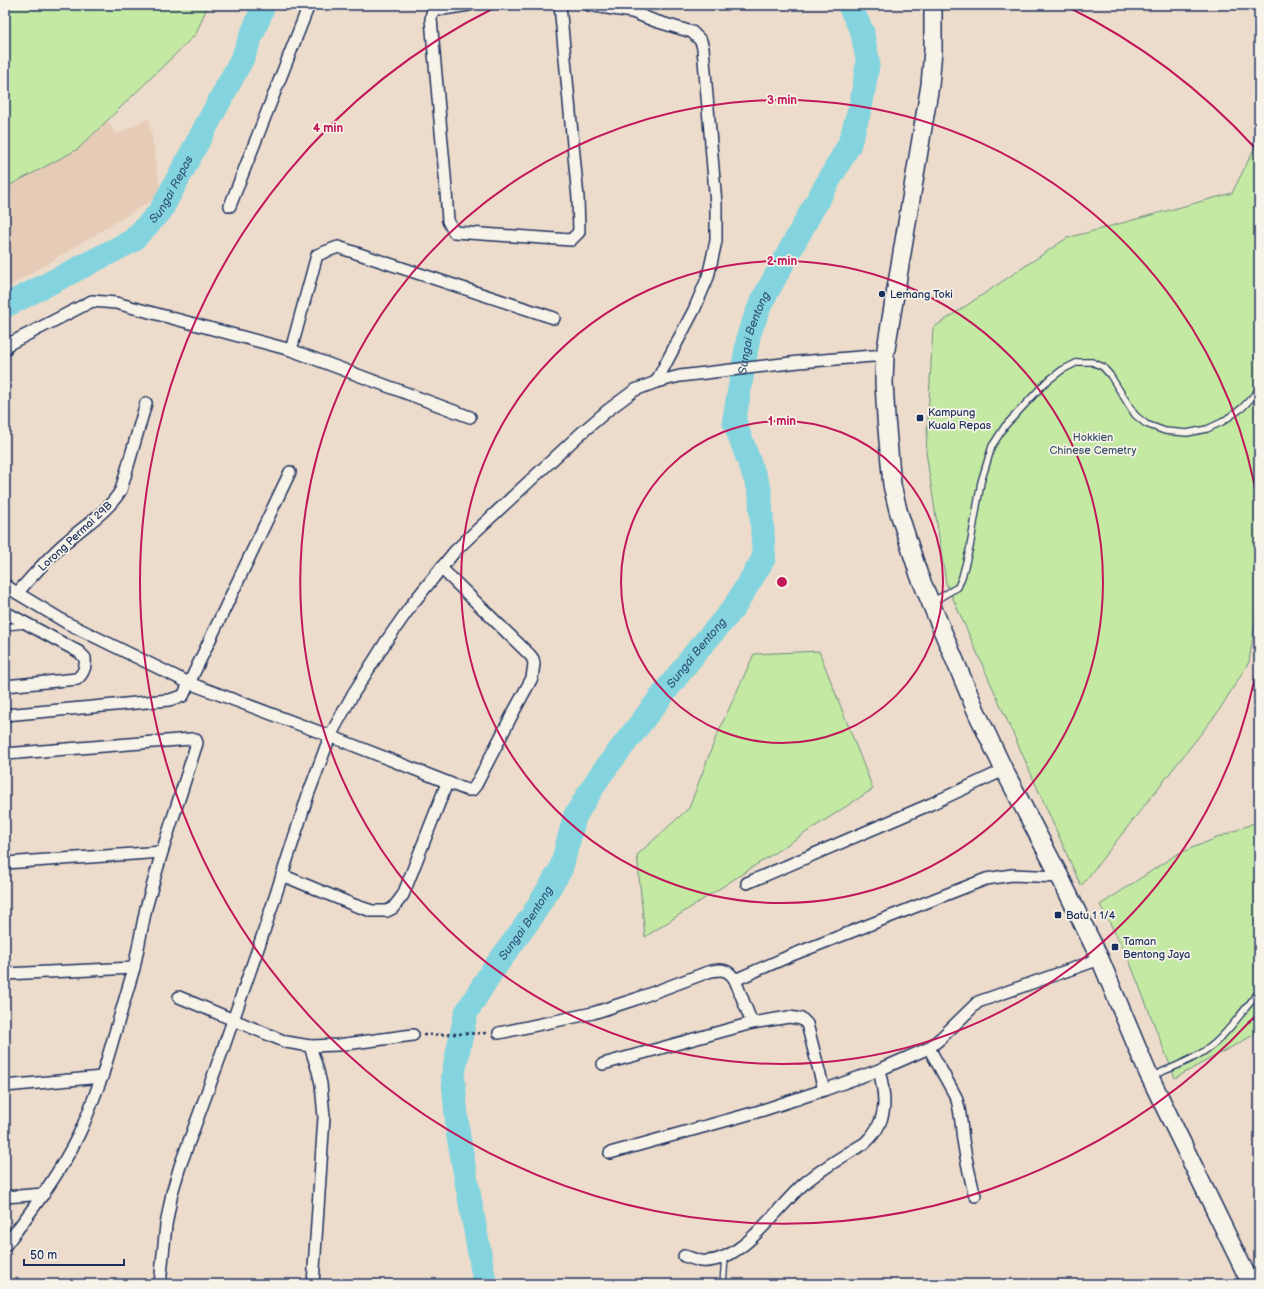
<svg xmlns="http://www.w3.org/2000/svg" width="1264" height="1289" font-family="'Balsamiq Sans',sans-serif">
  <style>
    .built { fill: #e6ccb7 }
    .green { fill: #c3e9a3; stroke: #6f8c80 }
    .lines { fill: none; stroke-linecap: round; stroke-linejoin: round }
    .river { stroke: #83d4de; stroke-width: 24 }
    .service-casing { stroke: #1b2f5e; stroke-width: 8 }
    .minor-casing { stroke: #1b2f5e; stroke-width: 14 }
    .primary-casing { stroke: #1b2f5e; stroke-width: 20 }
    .path { stroke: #1b2f5e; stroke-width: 2.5; stroke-dasharray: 3 3; stroke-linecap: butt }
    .service { stroke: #f7f3e8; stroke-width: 5.5 }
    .minor { stroke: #f7f3e8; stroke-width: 11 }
    .primary { stroke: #f7f3e8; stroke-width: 17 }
    .ring { fill: none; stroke: #c2185b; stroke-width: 2 }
    .poi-dot { fill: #1b2f5e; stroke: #f7f3e8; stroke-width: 1.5 }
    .labels { text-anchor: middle; stroke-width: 3.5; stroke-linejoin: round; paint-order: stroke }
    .poi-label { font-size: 11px; fill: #1b2f5e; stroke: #f7f3e8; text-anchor: start }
    .park-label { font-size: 11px; fill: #3d546c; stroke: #f7f3e8 }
    .street-label { font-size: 11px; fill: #1b2f5e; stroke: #f7f3e8 }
    .water-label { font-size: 12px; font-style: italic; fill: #35587e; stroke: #f7f3e8 }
    .centre { fill: #c2185b; stroke: #f7f3e8; stroke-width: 2 }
    .ring-label { font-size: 12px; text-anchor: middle; font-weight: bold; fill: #c2185b; stroke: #f7f3e8; stroke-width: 3.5; stroke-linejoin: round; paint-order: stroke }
  </style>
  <rect width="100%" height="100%" fill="#eddccb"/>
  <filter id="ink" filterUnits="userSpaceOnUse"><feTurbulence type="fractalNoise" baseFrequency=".025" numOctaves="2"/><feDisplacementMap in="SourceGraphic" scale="8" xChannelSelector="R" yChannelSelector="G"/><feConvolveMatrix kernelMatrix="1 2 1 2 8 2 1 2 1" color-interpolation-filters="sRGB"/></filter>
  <g filter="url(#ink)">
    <!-- built -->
    <path class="built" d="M149 118 161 195 5 289V188L78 149 107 121 117 134Z"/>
    <!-- green -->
    <g class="green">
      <path d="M5 5H208L196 34 78 149 5 188Z"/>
      <path d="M1259 139V596L1249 662 1218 712 1081 886 946 583 926 452 933 328 1067 238 1232 193Z"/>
      <path d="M819 651 873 789 645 937 637 855 689 808 716 737 754 654Z"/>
      <path d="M1259 821V1032L1175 1078 1127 955 1100 905 1177 854Z"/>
    </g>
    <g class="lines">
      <!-- river -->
      <g class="river">
        <path id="s1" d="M5 306 132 241 160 212 242 59 262 10V5"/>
        <path id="s2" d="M485 1284 458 1134 453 1075 466 1013 490 974 530 919 561 869 575 816 601 774 696 652 733 609 764 558 760 491 734 421 749 334 761 303 812 210 849 145 861 105 868 62 862 31 849 5"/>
      </g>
      <defs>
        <g id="service">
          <path d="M932 602 958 587 962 577 970 547 981 482 992 446 1005 426 1045 383 1062 370 1078 362H1092L1103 367 1110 375 1135 415 1146 424 1165 431 1187 433 1207 429 1222 422 1242 408 1259 390"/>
          <path d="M5 627 25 625"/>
          <path d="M1152 1076C1173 1067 1197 1059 1215 1043 1232 1028 1244 1009 1259 992"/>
          <path d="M723 1284 725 1257"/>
        </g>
        <g id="minor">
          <path d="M469 5 437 10 432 13 431 19 445 176 448 221 454 232 571 240 579 232 578 198 560 5"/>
          <path d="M589 5 632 12 655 21 692 32 701 41 703 48 716 204V241L708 277 694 310 656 382"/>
          <path d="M230 206 309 5"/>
          <path d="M5 350 7 345 92 301 116 303 291 350 470 417"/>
          <path d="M291 350 317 255 338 247 554 318"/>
          <path d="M146 403 121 490C108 512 85 525 66 542 48 557 33 576 17 593L67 623 189 683 330 736 467 790H472L476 785 513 713 532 678 534 664 533 659 530 655 441 568"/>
          <path d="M5 585 17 593"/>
          <path d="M5 612 79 652 85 658C86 667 84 673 77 679L5 686"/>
          <path d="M5 715 169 700 183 696 290 472"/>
          <path d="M5 754 191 739 196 740 197 743 162 852 146 908 134 968 102 1077C94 1096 88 1116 79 1134 59 1175 32 1210 5 1246"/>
          <path d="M5 863 162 852"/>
          <path d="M282 875 354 905 372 911H387L393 908 403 895 447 783"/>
          <path d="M747 883 931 804 1004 770"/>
          <path d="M5 974 134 968"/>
          <path d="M735 980 792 955 986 879 1012 875 1060 877"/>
          <path d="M179 997 286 1042 310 1046 318 1071 321 1084 324 1117 313 1284"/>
          <path d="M499 1033 593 1013 636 999 708 972C720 969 728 968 735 980L752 1023"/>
          <path d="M310 1046 338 1045 413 1035"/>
          <path d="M929 1048 956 1097C961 1111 961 1125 963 1140 966 1159 970 1178 975 1196"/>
          <path d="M603 1064 752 1023 789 1017 802 1019 807 1024 824 1090"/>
          <path d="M5 1086 102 1077"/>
          <path d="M610 1153 760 1111 824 1090 879 1070 929 1048 941 1038 978 1002 1100 959"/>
          <path d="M5 1197 44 1194"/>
          <path d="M684 1256C689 1257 695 1260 701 1261 742 1265 778 1205 806 1182 824 1167 845 1155 865 1143 889 1121 886 1098 879 1070"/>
          <path d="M160 1284 166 1225 172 1193 180 1166 223 1049 263 934 308 795 323 755 330 736 353 694 387 640 413 603 455 551 475 532 579 435 608 410 635 390 656 382 680 376 799 362 885 355"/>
        </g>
        <path id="primary" d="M933 5V50L930 85 885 355 884 382 886 418 892 485 898 510 919 575 977 713 1004 770 1060 877 1100 959 1147 1071 1251 1284"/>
      </defs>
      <!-- service casing -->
      <use href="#service" class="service-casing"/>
      <!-- minor casing -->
      <use href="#minor" class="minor-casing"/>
      <!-- primary casing -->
      <use href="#primary" class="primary-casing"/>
      <!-- path -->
      <g class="path">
        <path d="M1248 1022 1259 1015"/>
        <path d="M423 1035 488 1033"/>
      </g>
      <!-- service -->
      <use href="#service" class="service"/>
      <!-- minor -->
      <use href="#minor" class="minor"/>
      <!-- primary -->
      <use href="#primary" class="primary"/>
    </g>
  </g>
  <!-- distance rings -->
  <g class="ring">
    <circle cx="782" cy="582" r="161"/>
    <circle cx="782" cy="582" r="321"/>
    <path d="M1259 653A482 482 0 1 1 1259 511"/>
    <path d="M1255 1016A642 642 0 1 1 496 7M1068 7A642 642 0 0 1 1255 148"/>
  </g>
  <!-- markers -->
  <g class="poi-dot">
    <circle cx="882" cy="294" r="4"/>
    <rect x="916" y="414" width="8" height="8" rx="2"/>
    <rect x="1054" y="911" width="8" height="8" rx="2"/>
    <rect x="1111" y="943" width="8" height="8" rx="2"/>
  </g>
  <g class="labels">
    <!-- poi labels -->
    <g class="poi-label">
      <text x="890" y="298">Lemang Toki</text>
      <text x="928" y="416">Kampung<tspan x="928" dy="13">Kuala Repas</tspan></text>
      <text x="1066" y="919">Batu 1 1/4</text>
      <text x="1123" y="945">Taman<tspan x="1123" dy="13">Bentong Jaya</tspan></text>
    </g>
    <!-- park labels -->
    <g class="park-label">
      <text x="1093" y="441">Hokkien<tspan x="1093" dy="13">Chinese Cemetry</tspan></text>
    </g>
    <!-- street labels -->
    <g class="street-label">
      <text transform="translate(75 536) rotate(-43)" y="4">Lorong Permai 29B</text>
    </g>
    <!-- water labels -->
    <g class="water-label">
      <text dy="4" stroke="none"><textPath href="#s1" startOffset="208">Sungai Repas</textPath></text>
      <text dy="4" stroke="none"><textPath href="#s2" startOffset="1055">Sungai Bentong</textPath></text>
      <text dy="4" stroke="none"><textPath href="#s2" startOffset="706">Sungai Bentong</textPath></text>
      <text dy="4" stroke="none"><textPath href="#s2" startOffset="383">Sungai Bentong</textPath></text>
    </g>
  </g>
  <circle cx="782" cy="582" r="6" class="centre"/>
  <g class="ring-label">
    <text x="782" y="104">3 min</text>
    <text x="328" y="132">4 min</text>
    <text x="782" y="265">2 min</text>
    <text x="782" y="425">1 min</text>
  </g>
  <!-- margin -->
  <rect width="1264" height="1289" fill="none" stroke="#f7f3e8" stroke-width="20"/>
  <rect x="10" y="10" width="1244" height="1269" fill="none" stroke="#1b2f5e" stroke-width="1.5" filter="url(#ink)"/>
  <!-- scale -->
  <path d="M24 1259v6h100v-6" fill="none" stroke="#1b2f5e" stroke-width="2"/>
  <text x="30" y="1259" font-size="12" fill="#1b2f5e" stroke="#f7f3e8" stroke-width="3" paint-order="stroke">50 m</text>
</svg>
